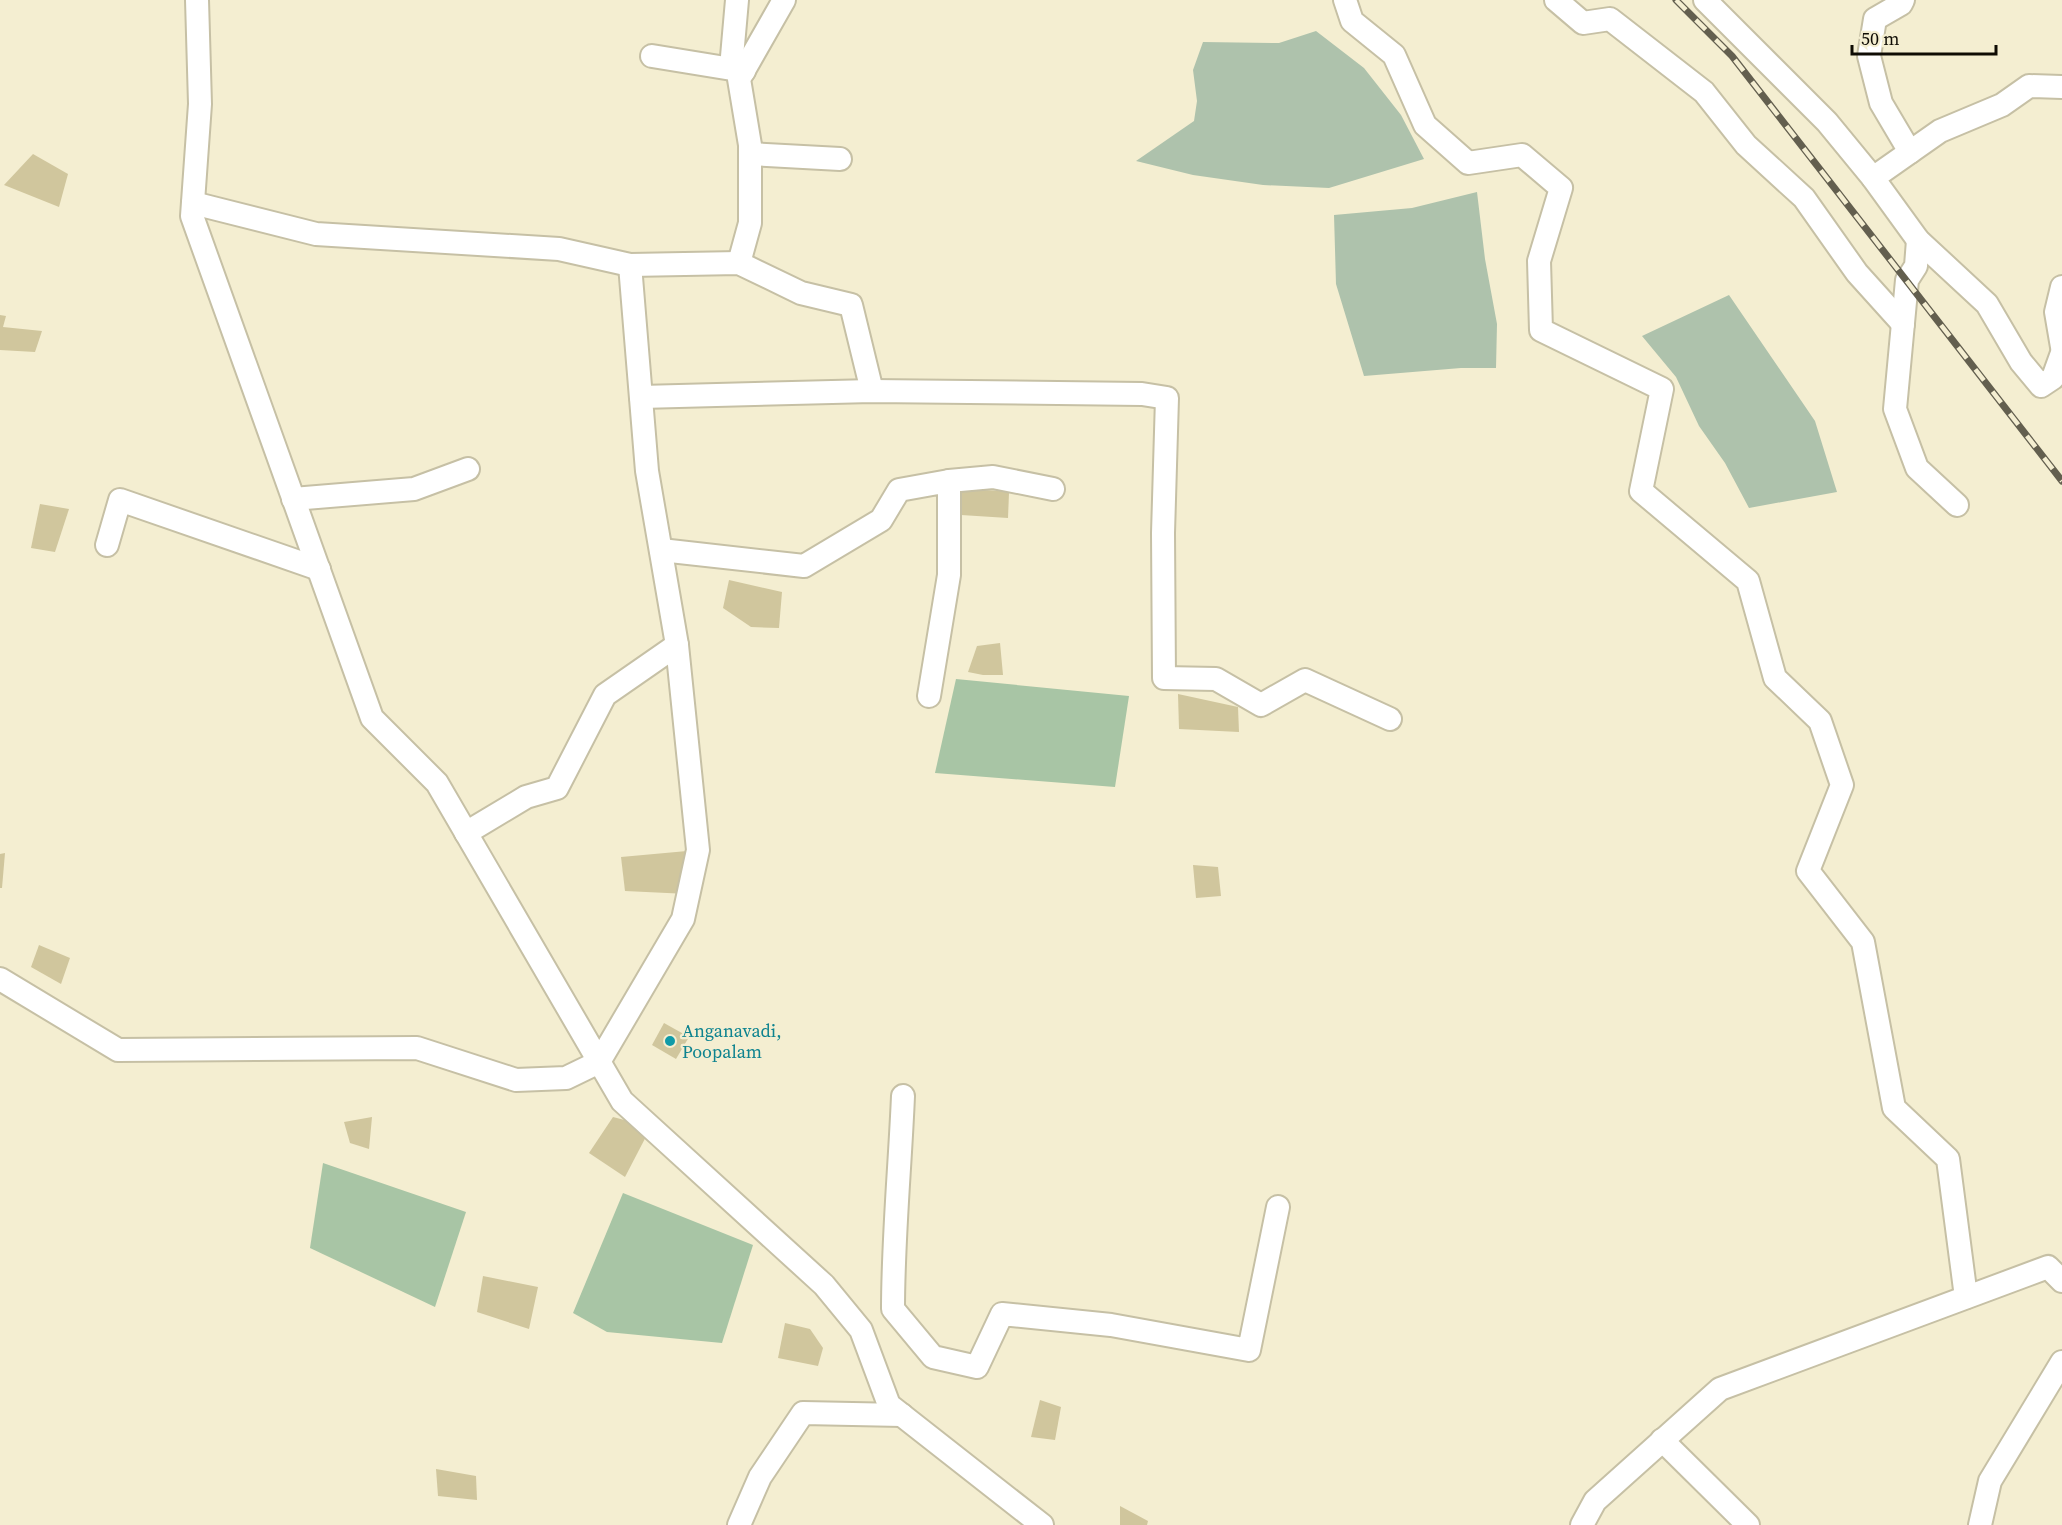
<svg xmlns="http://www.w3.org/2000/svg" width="2062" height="1525" font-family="'Source Serif 4',serif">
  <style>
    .green { fill: #aec2ac }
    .forest { fill: #a8c5a5 }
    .building { fill: #d0c69d }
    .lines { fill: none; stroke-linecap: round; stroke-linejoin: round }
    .street-casing { stroke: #c6c0a5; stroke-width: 26 }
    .street { stroke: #fff; stroke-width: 22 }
    .rail-casing { stroke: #635f4f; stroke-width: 7 }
    .rail { stroke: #f4eed1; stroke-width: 4.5; stroke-dasharray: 14; stroke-linecap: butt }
    .culture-dot { fill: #0f9aa8; stroke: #f4eed1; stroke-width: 2 }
    .labels { text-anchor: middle; stroke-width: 4.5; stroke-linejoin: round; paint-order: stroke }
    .culture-label { font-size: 18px; fill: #0d838f; stroke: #f4eed1; text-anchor: start }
  </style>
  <rect width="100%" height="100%" fill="#f4eed1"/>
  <!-- green -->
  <g class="green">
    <path d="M1316 31 1364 68 1401 115 1424 159 1329 188 1263 185 1193 175 1136 161 1194 121 1197 101 1193 70 1203 42 1279 43Z"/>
    <path d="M1477 192 1485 259 1497 324 1496 368H1461L1364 376 1336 284 1334 215 1412 208Z"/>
    <path d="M1729 295 1815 421 1837 492 1749 508 1725 463 1699 426 1676 377 1642 336Z"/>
  </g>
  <!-- forest -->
  <g class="forest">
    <path d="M956 679 1129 696 1115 787 935 773Z"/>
    <path d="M323 1163 466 1212 435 1307 310 1248Z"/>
    <path d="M623 1193 753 1245 722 1343 607 1332 573 1313Z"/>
  </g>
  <!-- building -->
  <g class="building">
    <path d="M33 154 68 174 59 207 4 185Z"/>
    <path d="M0 315 6 316 3 327 42 331 35 352 0 350Z"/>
    <path d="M961 489 1005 491 1009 493 1008 518 961 515Z"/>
    <path d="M40 504 69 509 55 552 31 548Z"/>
    <path d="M729 580 782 592 779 628 751 627 723 608Z"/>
    <path d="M1000 643 1003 675H983L968 672 977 646Z"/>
    <path d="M1178 694 1238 707 1239 732 1179 729Z"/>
    <path d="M698 850 688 894 625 891 621 857Z"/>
    <path d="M5 853 2 888H0V854Z"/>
    <path d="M1193 865 1218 867 1221 896 1196 898Z"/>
    <path d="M39 945 70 958 61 984 31 967Z"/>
    <path d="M664 1023 689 1037 676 1059 652 1045Z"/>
    <path d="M372 1117 369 1149 350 1143 344 1122Z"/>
    <path d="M613 1117 651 1127 625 1177 589 1153Z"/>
    <path d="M483 1276 538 1287 529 1329 477 1312Z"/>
    <path d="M785 1323 810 1329 823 1348 818 1366 778 1358Z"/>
    <path d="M1040 1400 1061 1407 1055 1440 1031 1437Z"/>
    <path d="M436 1469 476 1476 477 1500 438 1496Z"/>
    <path d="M1120 1506 1148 1521 1147 1525H1120Z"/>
  </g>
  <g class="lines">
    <defs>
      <g id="street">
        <path d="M197 0 200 104 192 216 372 718 437 783 622 1101 824 1285 861 1330 889 1405 1042 1525"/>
        <path d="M1345 0 1352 21 1394 55 1425 125 1468 163 1522 155 1561 188 1539 261 1541 330 1662 389 1641 491 1748 581 1775 678 1820 721 1842 785 1808 871 1863 942 1894 1108 1948 1159 1966 1297"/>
        <path d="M1556 0 1583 23 1610 19 1704 92 1746 145 1804 198 1857 273 1903 324"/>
        <path d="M1705 0 1827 122 1873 178"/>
        <path d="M1903 0 1901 4 1875 19 1869 56 1881 103 1910 152"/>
        <path d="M652 56 744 71"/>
        <path d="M731 68 737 0"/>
        <path d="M2062 87 2029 86 2002 105 1940 131 1873 178 1918 240 1987 304 2021 362 2041 386 2053 378 2062 353"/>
        <path d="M750 154 840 159"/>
        <path d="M193 203 316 234 559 249 630 265 739 263 801 293 851 305 872 391"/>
        <path d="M1918 240 1916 266 1907 280 1895 409 1917 468 1957 505"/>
        <path d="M739 263 750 223V145L739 79 784 0"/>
        <path d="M2062 287 2056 312 2062 347"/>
        <path d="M641 397 872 391 1142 394 1167 398 1163 533 1164 678 1216 679 1261 705 1305 680 1390 719"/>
        <path d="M949 481 993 477 1053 489"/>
        <path d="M293 499 414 489 468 469"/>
        <path d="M107 545 120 500 319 569"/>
        <path d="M661 550 804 566 881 520 899 490 949 481V575L929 696"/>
        <path d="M466 833 526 797 557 788 605 695 677 645"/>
        <path d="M0 979 118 1050 417 1048 516 1080 566 1078 599 1062 683 919 698 850 677 645 647 471 630 265"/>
        <path d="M903 1096C900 1167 893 1238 893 1309L933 1357 977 1367 1002 1314 1111 1325 1249 1350 1278 1207"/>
        <path d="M1662 1440 1748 1525"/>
        <path d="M739 1525 760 1477 803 1413 902 1415"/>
        <path d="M1582 1525 1595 1501 1720 1389 2048 1267 2062 1281"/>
        <path d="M1980 1525 1990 1481 2062 1362"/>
      </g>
    </defs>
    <!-- street casing -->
    <use href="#street" class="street-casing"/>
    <!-- street -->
    <use href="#street" class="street"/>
    <defs>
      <path id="rail" d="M1676 0 1732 56 2062 481"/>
    </defs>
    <!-- rail casing -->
    <use href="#rail" class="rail-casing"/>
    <!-- rail -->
    <use href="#rail" class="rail"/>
  </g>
  <!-- markers -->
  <circle class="culture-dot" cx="670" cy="1041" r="6"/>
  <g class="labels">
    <!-- culture labels -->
    <g class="culture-label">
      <text x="682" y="1037">Anganavadi,<tspan x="682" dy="21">Poopalam</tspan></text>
    </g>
  </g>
  <!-- scale -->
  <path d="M1852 45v9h144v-9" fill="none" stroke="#0f0c04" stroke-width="3"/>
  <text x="1861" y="45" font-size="18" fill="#0f0c04" stroke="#f4eed1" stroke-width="4.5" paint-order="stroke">50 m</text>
</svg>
